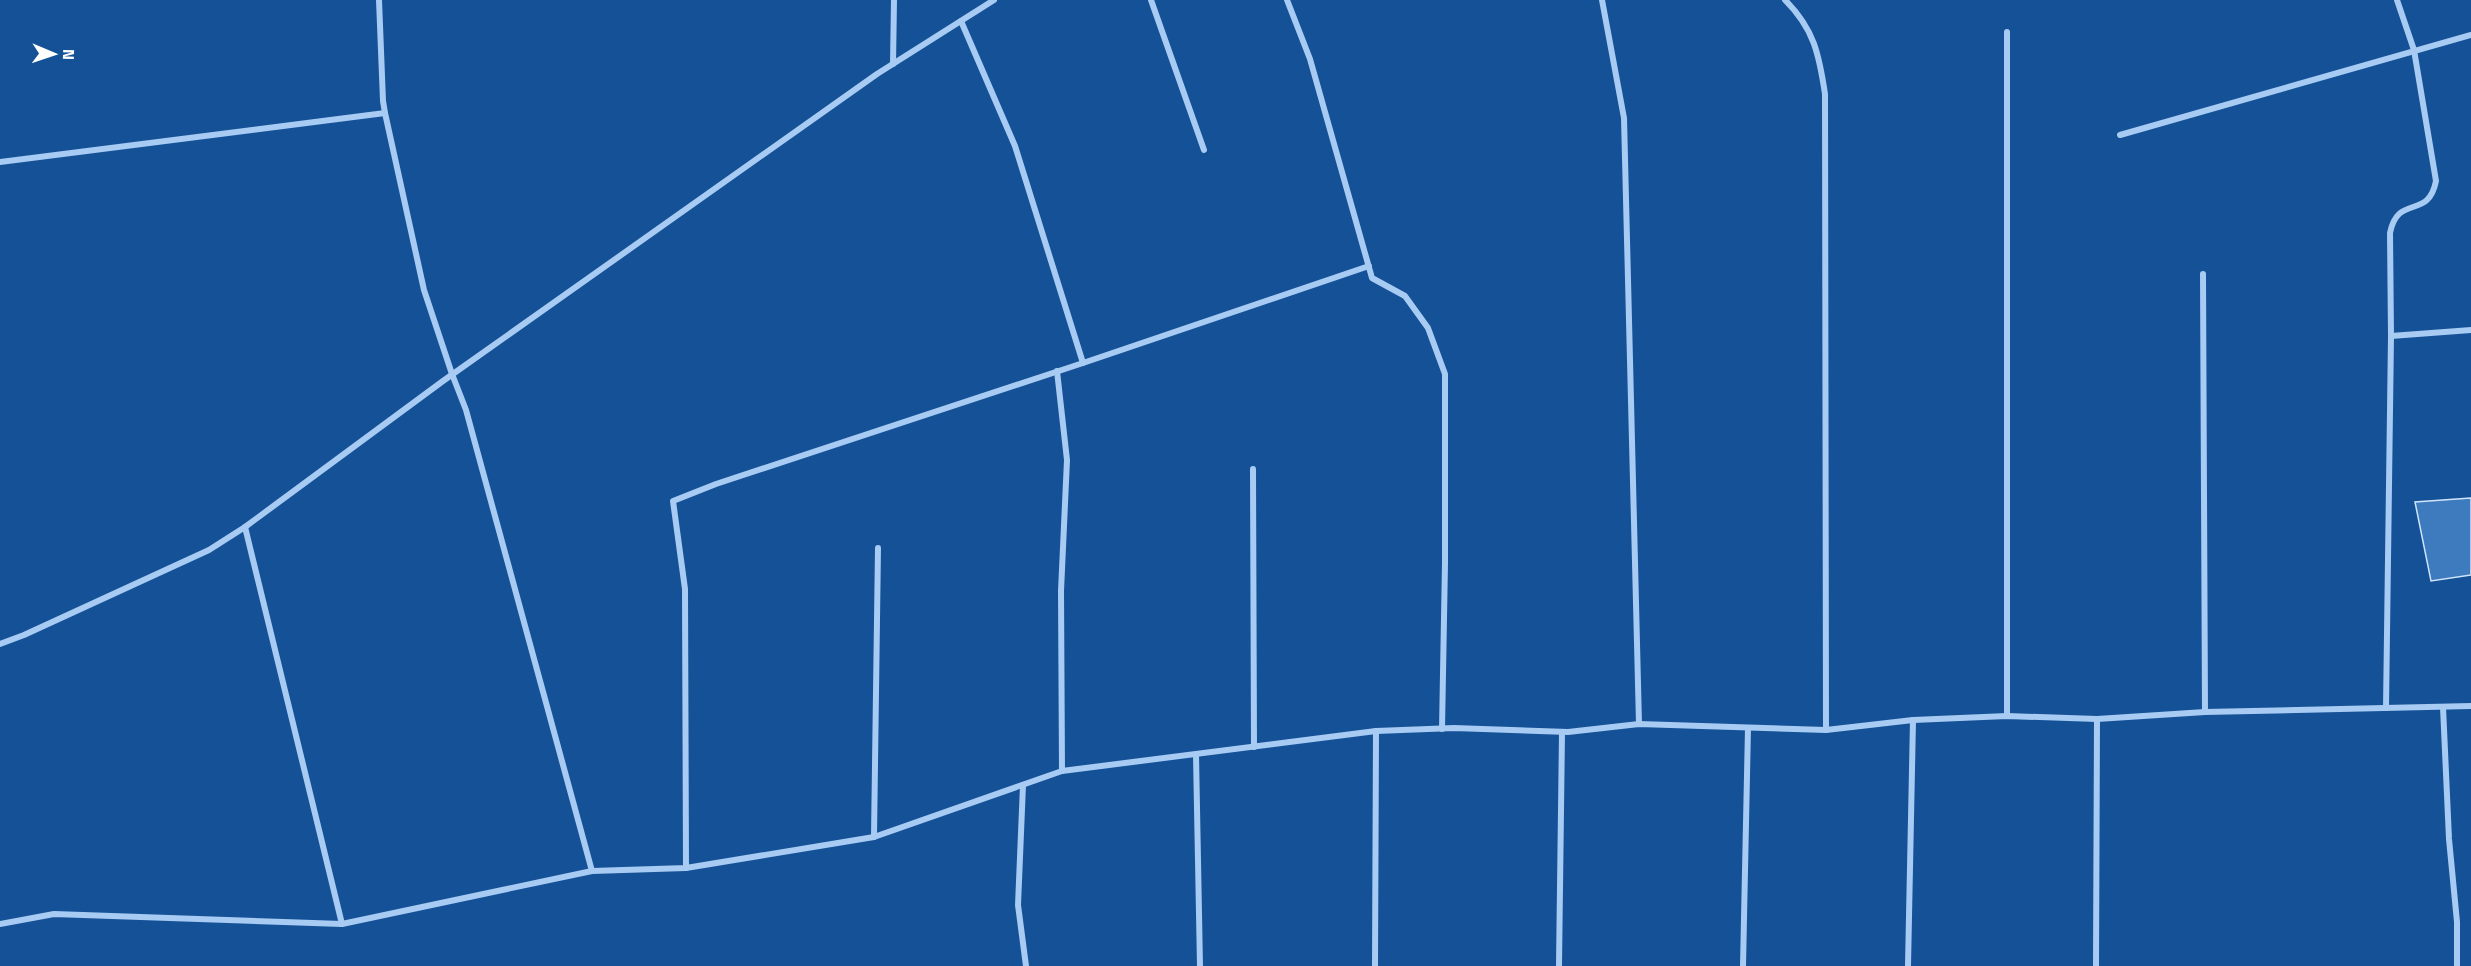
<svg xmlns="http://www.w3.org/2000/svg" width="2471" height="966" font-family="'Titillium Web',sans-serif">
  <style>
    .building { fill: #3e7abe; stroke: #cfe4fc; stroke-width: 1.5 }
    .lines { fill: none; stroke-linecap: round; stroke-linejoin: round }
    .minor { stroke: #a7cbf2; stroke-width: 6 }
  </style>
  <rect width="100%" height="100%" fill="#155197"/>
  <!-- building -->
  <path class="building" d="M2471 498V575L2431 581 2415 502Z"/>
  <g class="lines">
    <!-- minor -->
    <g class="minor">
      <path d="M379 0 383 101 385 113 424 290 452 374 466 410 592 871"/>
      <path d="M1151 0 1204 150"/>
      <path d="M1287 0 1310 59 1372 278 1405 296 1428 328 1445 374V563L1442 729"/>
      <path d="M1602 0 1624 118 1639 724"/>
      <path d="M1785 0C1814 29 1819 54 1825 94L1826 730"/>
      <path d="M961 21 1015 146 1083 363 1369 266"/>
      <path d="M2007 32V716"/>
      <path d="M893 64 894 0"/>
      <path d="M2120 135 2471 35"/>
      <path d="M0 162 385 113"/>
      <path d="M2203 274 2205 712"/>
      <path d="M2391 336 2471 330"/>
      <path d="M1057 371 1067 460 1061 591 1062 771"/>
      <path d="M1253 469 1254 747"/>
      <path d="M245 527 342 924"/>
      <path d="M0 644 24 635 209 550 245 527 443 381 877 74 994 0"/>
      <path d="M2443 707 2449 839 2457 922V966"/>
      <path d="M2386 708 2391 336 2390 233C2398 193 2428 221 2436 181L2414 50 2397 0"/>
      <path d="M1196 755 1200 966"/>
      <path d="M1023 785 1018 905 1026 966"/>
      <path d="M874 837 878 548"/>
      <path d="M686 868 685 589 673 501 716 484 1083 363"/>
      <path d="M0 924 54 914 342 924 592 871 686 868 874 837 1062 771 1376 731 1454 728 1568 732 1639 724 1826 730 1913 720 2007 716 2097 719 2205 712 2471 706"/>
      <path d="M1375 966 1376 731"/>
      <path d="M1559 966 1562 732"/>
      <path d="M1743 966 1748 728"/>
      <path d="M1908 966 1913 720"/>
      <path d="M2096 966 2097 719"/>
    </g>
  </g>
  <!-- north arrow -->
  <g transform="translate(54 54) rotate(92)" stroke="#155197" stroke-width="4.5" paint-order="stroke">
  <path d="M0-4.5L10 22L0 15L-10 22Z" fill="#ffffff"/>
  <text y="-9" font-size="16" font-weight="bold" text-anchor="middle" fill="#ffffff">N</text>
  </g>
</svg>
